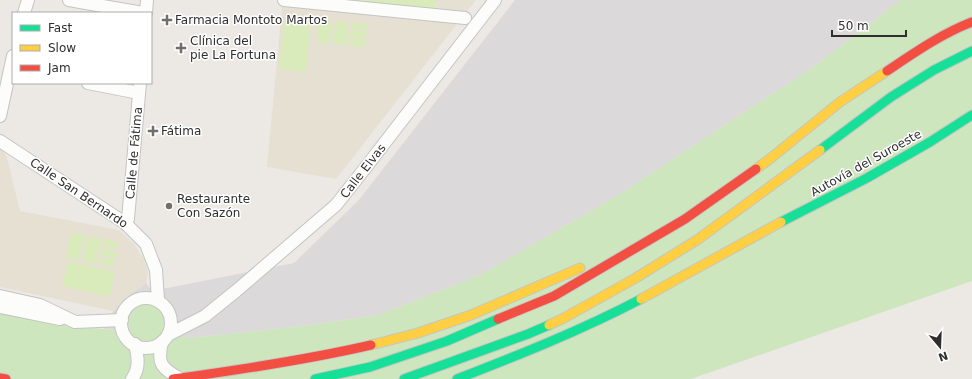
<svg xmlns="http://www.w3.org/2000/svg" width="972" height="379" font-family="'DejaVu Sans',sans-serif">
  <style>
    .industrial { fill: #dcd9db }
    .education { fill: #e6e0d3 }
    .green { fill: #cee6be }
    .pitch { fill: #d9eabb }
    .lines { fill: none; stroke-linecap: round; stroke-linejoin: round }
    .street-casing { stroke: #c5c4c5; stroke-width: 14 }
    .fast-casing { stroke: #c6c5c4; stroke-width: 11 }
    .slow-casing { stroke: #c6c5c4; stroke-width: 11 }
    .jam-casing { stroke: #c6c5c4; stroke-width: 11 }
    .street { stroke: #fcfcfb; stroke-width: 12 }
    .fast { stroke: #16e098; stroke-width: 9 }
    .slow { stroke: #ffcf43; stroke-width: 9 }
    .jam { stroke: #f24e42; stroke-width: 9 }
    .poi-dot { fill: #706f6e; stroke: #fff; stroke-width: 1.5 }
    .labels { text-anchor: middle; stroke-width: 3; stroke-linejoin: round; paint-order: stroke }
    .poi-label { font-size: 12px; fill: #2e2e2e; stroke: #fff; text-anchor: start }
    .street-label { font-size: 12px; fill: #2e2e2e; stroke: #fff }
  </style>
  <rect width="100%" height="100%" fill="#ece8e4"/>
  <!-- industrial -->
  <path class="industrial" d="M515 0H901L813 67 617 196 480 275 379 315 303 326 190 338 104 329 113 311 129 295 146 283 152 291 294 263 358 201Z"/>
  <!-- education -->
  <g class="education">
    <path d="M436 0H476L466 13 435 10Z"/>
    <path d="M282 7 460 20 336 179 267 167Z"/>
    <path d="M0 148 3 149 7 158 20 211 119 230 134 244 144 259 148 272 146 283 129 295 113 311 0 287Z"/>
  </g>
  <!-- green -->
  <path class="green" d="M901 0H972V281L691 379H0V313L69 325 129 332C129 328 127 323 128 319 133 293 177 303 161 335L190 338 303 326 379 315 480 275 617 196 813 67Z"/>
  <!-- pitch -->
  <g class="pitch">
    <path d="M327 0H436L435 10Z"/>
    <path d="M284 19 311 22 306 72 279 69Z"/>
    <path d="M318 20 332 21 330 44 317 42Z"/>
    <path d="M335 21 348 22 346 45 333 44Z"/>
    <path d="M351 23 367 24V31L351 30Z"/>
    <path d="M350 31 367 33 366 39 350 38Z"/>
    <path d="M350 39 366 41V47L349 46Z"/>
    <path d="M71 233 84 235 79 260 66 257Z"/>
    <path d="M87 236 102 239 96 264 82 261Z"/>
    <path d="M104 239 118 242 117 249 103 246Z"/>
    <path d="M102 248 117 252 116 259 101 255Z"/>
    <path d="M100 258 115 260 113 267 99 264Z"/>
    <path d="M68 261 115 272 110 297 62 286Z"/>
  </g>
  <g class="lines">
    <defs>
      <g id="street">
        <path d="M69 0 143 13"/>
        <path d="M284 0 465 18"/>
        <path d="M24 13 28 0"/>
        <path d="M146 13 147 0"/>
        <path d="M88 83 139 93"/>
        <path d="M0 116 13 56"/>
        <path d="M0 141 125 223 146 244 156 270 158 300"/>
        <path d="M125 223 128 219 140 83"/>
        <path d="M0 296 40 305 75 322 122 320"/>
        <circle cx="146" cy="323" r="25"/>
        <path d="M0 307 60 319"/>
        <path d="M168 335 205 316 236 291 336 205 366 167 495 0"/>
        <path d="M162 342C157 363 161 368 179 378"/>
        <path d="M132 379C140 368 138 357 135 344"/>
      </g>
      <g id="fast">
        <path d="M820 150 891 97 934 70 972 51"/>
        <path d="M781 222 867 178 930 142 972 115"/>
        <path d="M315 379 370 367 447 341 498 319"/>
        <path d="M404 379 528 334 549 325"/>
        <path d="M457 379C519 355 582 330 641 299"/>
      </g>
      <g id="slow">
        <path d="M756 169 771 158 840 102 887 71"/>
        <path d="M641 299 781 222"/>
        <path d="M549 325 562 319 634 279 697 240 820 150"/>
        <path d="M371 345 418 333 471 315 580 268"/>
      </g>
      <g id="jam">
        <path d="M887 71C914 53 941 34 972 22"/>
        <path d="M498 319 554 296 685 219 756 169"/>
        <path d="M0 378 6 379"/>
        <path d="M173 379C239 370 306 360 371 345"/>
      </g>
    </defs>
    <!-- street casing -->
    <use href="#street" class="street-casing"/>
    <!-- fast casing -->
    <use href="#fast" class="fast-casing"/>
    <!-- slow casing -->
    <use href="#slow" class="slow-casing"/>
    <!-- jam casing -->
    <use href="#jam" class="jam-casing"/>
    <!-- street -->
    <use href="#street" class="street"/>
    <!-- fast -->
    <use href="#fast" class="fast"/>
    <!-- slow -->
    <use href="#slow" class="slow"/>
    <!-- jam -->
    <use href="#jam" class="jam"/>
  </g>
  <!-- markers -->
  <g class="poi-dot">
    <path d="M165 14h4v4h4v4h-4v4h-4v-4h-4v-4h4z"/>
    <path d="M179 42h4v4h4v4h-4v4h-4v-4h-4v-4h4z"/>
    <path d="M151 125h4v4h4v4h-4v4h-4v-4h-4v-4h4z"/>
    <circle cx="169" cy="206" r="4"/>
  </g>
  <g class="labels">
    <!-- poi labels -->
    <g class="poi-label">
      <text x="175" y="24">Farmacia Montoto Martos</text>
      <text x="190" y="45">Clínica del<tspan x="190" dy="14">pie La Fortuna</tspan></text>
      <text x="161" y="135">Fátima</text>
      <text x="177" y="203">Restaurante<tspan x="177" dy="14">Con Sazón</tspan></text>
    </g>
    <!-- street labels -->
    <g class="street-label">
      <text transform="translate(134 153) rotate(-85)" y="4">Calle de Fátima</text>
      <text transform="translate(866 163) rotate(-29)" y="4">Autovía del Suroeste</text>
      <text transform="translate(363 171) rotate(-52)" y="4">Calle Elvas</text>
      <text transform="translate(79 193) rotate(34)" y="4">Calle San Bernardo</text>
    </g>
  </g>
  <!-- legend -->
  <rect x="12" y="12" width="140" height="72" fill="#ffffff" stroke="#ababab"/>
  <rect x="20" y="25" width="20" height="6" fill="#16e098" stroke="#ababab"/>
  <text x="48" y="32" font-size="12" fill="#2e2e2e">Fast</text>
  <rect x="20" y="45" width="20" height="6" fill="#ffcf43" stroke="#ababab"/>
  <text x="48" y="52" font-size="12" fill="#2e2e2e">Slow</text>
  <rect x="20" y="65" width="20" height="6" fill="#f24e42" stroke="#ababab"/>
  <text x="48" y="72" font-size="12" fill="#2e2e2e">Jam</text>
  <!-- north arrow -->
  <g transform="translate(940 347) rotate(161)" stroke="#ffffff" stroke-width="3" paint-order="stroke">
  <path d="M0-3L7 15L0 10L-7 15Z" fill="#2e2e2e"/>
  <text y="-6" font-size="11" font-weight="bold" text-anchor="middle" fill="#2e2e2e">N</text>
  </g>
  <!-- scale -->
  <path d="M832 30v6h74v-6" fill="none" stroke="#2e2e2e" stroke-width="2"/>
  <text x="838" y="30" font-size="12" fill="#2e2e2e" stroke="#ffffff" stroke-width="3" paint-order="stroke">50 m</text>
</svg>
